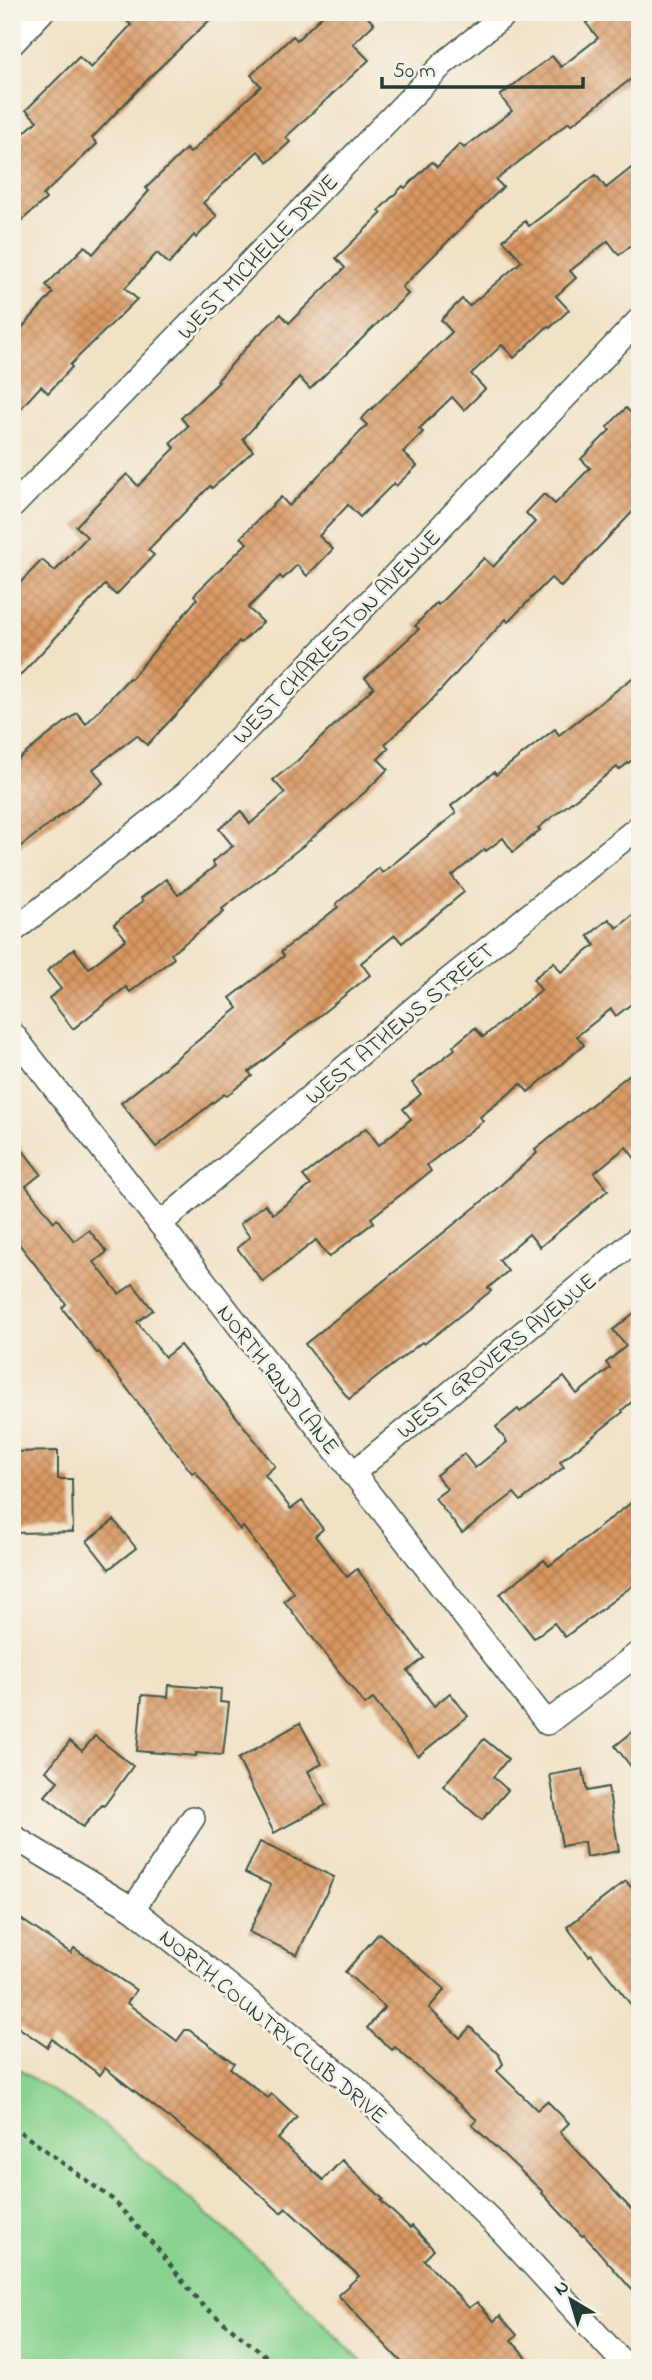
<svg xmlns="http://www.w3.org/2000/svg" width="652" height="2380" font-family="'Indie Flower',sans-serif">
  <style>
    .green { fill: #88d38f; stroke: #548862; stroke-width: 2 }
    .building { fill: url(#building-cross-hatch) }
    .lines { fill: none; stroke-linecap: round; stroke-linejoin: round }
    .minor-casing { stroke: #3e564a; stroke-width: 26 }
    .path { stroke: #3e564a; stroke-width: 4.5; stroke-dasharray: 5 5; stroke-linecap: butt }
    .minor { stroke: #fff; stroke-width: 23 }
    .labels { text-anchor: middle; stroke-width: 6; stroke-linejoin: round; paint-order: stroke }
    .street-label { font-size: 23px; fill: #1f3d34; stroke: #f7f3e8 }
  </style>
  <defs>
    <pattern id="building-cross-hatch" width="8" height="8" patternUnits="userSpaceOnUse" patternTransform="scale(1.75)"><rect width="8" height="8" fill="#d99761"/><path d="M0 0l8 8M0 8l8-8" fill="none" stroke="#af7c51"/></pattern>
  </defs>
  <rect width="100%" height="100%" fill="#f7f3e8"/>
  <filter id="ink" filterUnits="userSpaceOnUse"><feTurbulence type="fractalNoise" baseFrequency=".0143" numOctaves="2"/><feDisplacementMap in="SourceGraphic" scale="14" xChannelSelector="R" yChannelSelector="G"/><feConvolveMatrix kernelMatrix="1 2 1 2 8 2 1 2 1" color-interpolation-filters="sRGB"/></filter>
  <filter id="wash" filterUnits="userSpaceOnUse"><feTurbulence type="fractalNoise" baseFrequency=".00686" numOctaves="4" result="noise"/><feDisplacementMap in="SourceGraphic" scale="28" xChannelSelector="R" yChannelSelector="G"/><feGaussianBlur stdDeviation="1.57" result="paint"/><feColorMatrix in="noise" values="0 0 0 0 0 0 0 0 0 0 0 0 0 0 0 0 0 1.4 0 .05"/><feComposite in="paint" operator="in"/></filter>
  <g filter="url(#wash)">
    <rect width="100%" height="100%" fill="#f1e2c6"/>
    <!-- green -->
    <path class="green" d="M12 2065 102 2123 259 2259 368 2368H12Z"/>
    <g id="blocks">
      <!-- building -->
      <g class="building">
        <path d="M119 12H218L154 73 92 138 97 144 43 195 46 199 12 229V144L37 121 26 110 79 57 91 68 131 25Z"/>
        <path d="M326 12H363L374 24 353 44 369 60 286 137 290 142 268 162 258 151 203 203 217 216 196 238 194 235 169 264 157 253 125 288 137 299 70 365 72 367 48 393 41 386 12 418V339L53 293 46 285 85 246 93 254 149 191 146 188 186 149 190 153 261 86 251 75 293 36 297 40Z"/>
        <path d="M600 12H640V72L571 125 569 122 496 180 503 187 402 287 408 294 310 389 299 377 243 439 253 451 212 488 210 486 148 550 154 555 116 595 105 585 12 684V591L42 560 55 571 87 537 76 526 98 503 127 474 138 486 175 448 170 443 188 426 181 418 219 382 217 381 253 340 281 314 289 323 345 268 336 258 382 213 379 210 403 186 405 188 432 162 437 167 460 144 464 148 512 111 500 96 521 79 552 56 561 67 598 38 586 23Z"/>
        <path d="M640 161V238L619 255 608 241 570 271 576 278 556 296 569 310 550 328 548 326 514 358 502 345 471 374 485 389 464 410 452 397 419 429 423 432 403 452 417 466 396 486 394 483 360 517 348 505 319 536 333 549 307 576 297 565 283 579 280 576 248 608 263 622 241 643 239 641 196 693 147 745 137 735 93 769 103 783 12 853V764L77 713 86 724 129 678 131 679 197 599 194 595 247 543 241 537 281 497 289 506 367 425 361 419 452 332 441 320 462 299 469 306 522 261 503 240 525 221 529 226 596 175 606 188Z"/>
        <path d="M626 408 640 422V504L561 587 551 578 508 622 506 619 427 705 385 744 389 748 378 759 388 769 365 792 304 845 222 909 224 912 171 954 174 958 130 992 126 987 73 1029 49 998 61 989 47 971 74 949 89 968 126 939 114 924 143 901 141 898 166 879 178 895 215 866 212 862 233 846 219 829 241 811 250 824 285 793 273 780 297 761 374 687 365 678 419 629 415 626 436 603 438 605 484 558 493 567 535 522 526 513 544 494 555 504 590 468 581 459 610 430 607 427Z"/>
        <path d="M640 672V754L619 770 617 767 538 828 540 830 513 852 503 838 486 851 485 849 452 876 464 892 402 943 395 935 361 963 370 975 249 1072 252 1076 226 1096 224 1094 156 1147 121 1103 238 1008 230 998 284 956 281 952 338 907 336 904 379 868 382 873 456 813 451 806 494 772 496 775 555 729 559 735Z"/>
        <path d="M640 910V997L616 1016 611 1009 577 1036 584 1045 528 1092 521 1084 480 1117 483 1121 427 1165 431 1171 371 1218 374 1222 329 1257 316 1240 263 1282 237 1248 250 1237 240 1224 265 1204 273 1214 311 1185 303 1176 366 1128 379 1145 411 1119 403 1109 421 1094 412 1083 455 1049 453 1046 475 1028 483 1037 541 990 533 979 554 962 561 972 595 945 588 936 609 919 617 928Z"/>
        <path d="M640 1066V1165L626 1147 594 1173 608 1190 540 1247 529 1234 499 1260 508 1271 488 1288 491 1291 424 1344 422 1342 349 1399 305 1344 478 1205 537 1153 535 1150Z"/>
        <path d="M12 1136 41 1174 26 1186 54 1222 57 1219 74 1241 89 1230 107 1252 94 1262 119 1294 133 1284 153 1310 137 1322 165 1357 180 1345 275 1466 265 1475 291 1509 302 1501 323 1529 315 1536 347 1577 357 1569 424 1658 408 1671 434 1706 450 1693 468 1716 418 1756 373 1699 365 1705 284 1601 294 1593 243 1527 240 1530 195 1471 192 1473 99 1352 97 1353 62 1308 66 1304 12 1235Z"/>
        <path d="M640 1308V1395L622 1410 623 1412 560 1462 564 1467 521 1501 514 1493 462 1533 435 1498 447 1489 436 1475 464 1454 475 1468 507 1442 496 1427 518 1409 520 1412 564 1377 577 1394 610 1368 606 1363 626 1346 613 1330Z"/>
        <path d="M58 1451V1479H72L73 1532 12 1533V1452Z"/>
        <path d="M640 1496V1580L565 1637 554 1623 534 1638 500 1594 544 1560 549 1566Z"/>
        <path d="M114 1520 136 1548 109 1569 87 1541Z"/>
        <path d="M169 1685 221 1689 220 1702 229 1703 223 1755 196 1753V1756L137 1751 142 1695 168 1697Z"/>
        <path d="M300 1723 322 1764 308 1771 326 1805 274 1833 238 1759Z"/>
        <path d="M640 1726V1778L615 1746Z"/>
        <path d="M95 1736 133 1766 104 1806 102 1805 83 1827 45 1796 58 1781 46 1771 70 1741 82 1751Z"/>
        <path d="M484 1739 508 1759 493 1777 508 1790 482 1820 443 1786Z"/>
        <path d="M583 1769 587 1791 608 1787 619 1851 586 1857 584 1842 562 1846 550 1775Z"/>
        <path d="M260 1842 334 1877 297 1955 249 1932 271 1885 245 1873Z"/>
        <path d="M626 1881 640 1898V2016L591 1954 589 1956 567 1927Z"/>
        <path d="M12 1913 71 1953 74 1948 136 1990 127 2003 177 2041 185 2030H189L234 2063 230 2068 268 2098 272 2094 297 2117 278 2139 323 2180 342 2160 383 2199 381 2201 410 2228 412 2226 434 2250 424 2260 469 2308 477 2302 494 2321 500 2316 517 2335 511 2340 527 2358 516 2368H407L338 2295 359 2276 286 2208 281 2213 214 2153 105 2068 100 2075 52 2039 47 2047 12 2023Z"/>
        <path d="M379 1933 445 1989 429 2008 460 2038 470 2027 499 2055 503 2064 497 2071 537 2110 547 2101 569 2123 560 2132 640 2219V2299L584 2235 582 2236 542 2193 543 2192 472 2125 477 2120 395 2047 392 2050 367 2028 385 2007 345 1972Z"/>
      </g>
    </g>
  </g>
  <g filter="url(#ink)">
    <use href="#blocks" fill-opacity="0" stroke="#3e564a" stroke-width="2"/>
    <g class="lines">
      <defs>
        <g id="minor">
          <path d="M12 44 42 12"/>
          <path d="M12 507 444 63 508 12"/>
          <path d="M12 932 186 793 640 319"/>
          <path d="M12 1033 547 1723 640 1652"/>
          <path d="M160 1224 431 994 640 826"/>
          <path d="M352 1474 640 1236"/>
          <path d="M12 1836 133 1909 351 2083 501 2230 628 2368"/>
          <path d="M133 1909 193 1818"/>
        </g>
      </defs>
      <!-- minor casing -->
      <use href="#minor" class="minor-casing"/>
      <!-- path -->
      <path class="path" d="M12 2126 112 2199 156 2247 201 2304 281 2368"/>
      <!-- minor -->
      <use href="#minor" class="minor"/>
    </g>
  </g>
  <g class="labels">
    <!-- street labels -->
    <g class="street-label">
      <text transform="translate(257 256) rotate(-46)" y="8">WEST MICHELLE DRIVE</text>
      <text transform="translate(336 636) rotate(-46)" y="8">WEST CHARLESTON AVENUE</text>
      <text transform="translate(399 1023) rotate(-40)" y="8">WEST ATHENS STREET</text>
      <text transform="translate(496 1355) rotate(-39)" y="8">WEST GROVERS AVENUE</text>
      <text transform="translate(279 1379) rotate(52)" y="8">NORTH 92ND LANE</text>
      <text transform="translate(274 2026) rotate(40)" y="8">NORTH COUNTRY CLUB DRIVE</text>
    </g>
  </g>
  <!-- margin -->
  <rect width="652" height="2380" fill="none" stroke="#f7f3e8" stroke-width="42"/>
  <!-- north arrow -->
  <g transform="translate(571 2300) rotate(322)" stroke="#f7f3e8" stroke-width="5" paint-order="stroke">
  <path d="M0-5L12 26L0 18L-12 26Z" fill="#1f3d34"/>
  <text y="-10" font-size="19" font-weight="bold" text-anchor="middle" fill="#1f3d34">N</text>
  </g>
  <!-- scale -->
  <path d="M382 77v10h201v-10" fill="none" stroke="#1f3d34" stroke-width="3.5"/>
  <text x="393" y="77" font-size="21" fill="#1f3d34" stroke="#f7f3e8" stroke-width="5" paint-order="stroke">50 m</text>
</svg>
